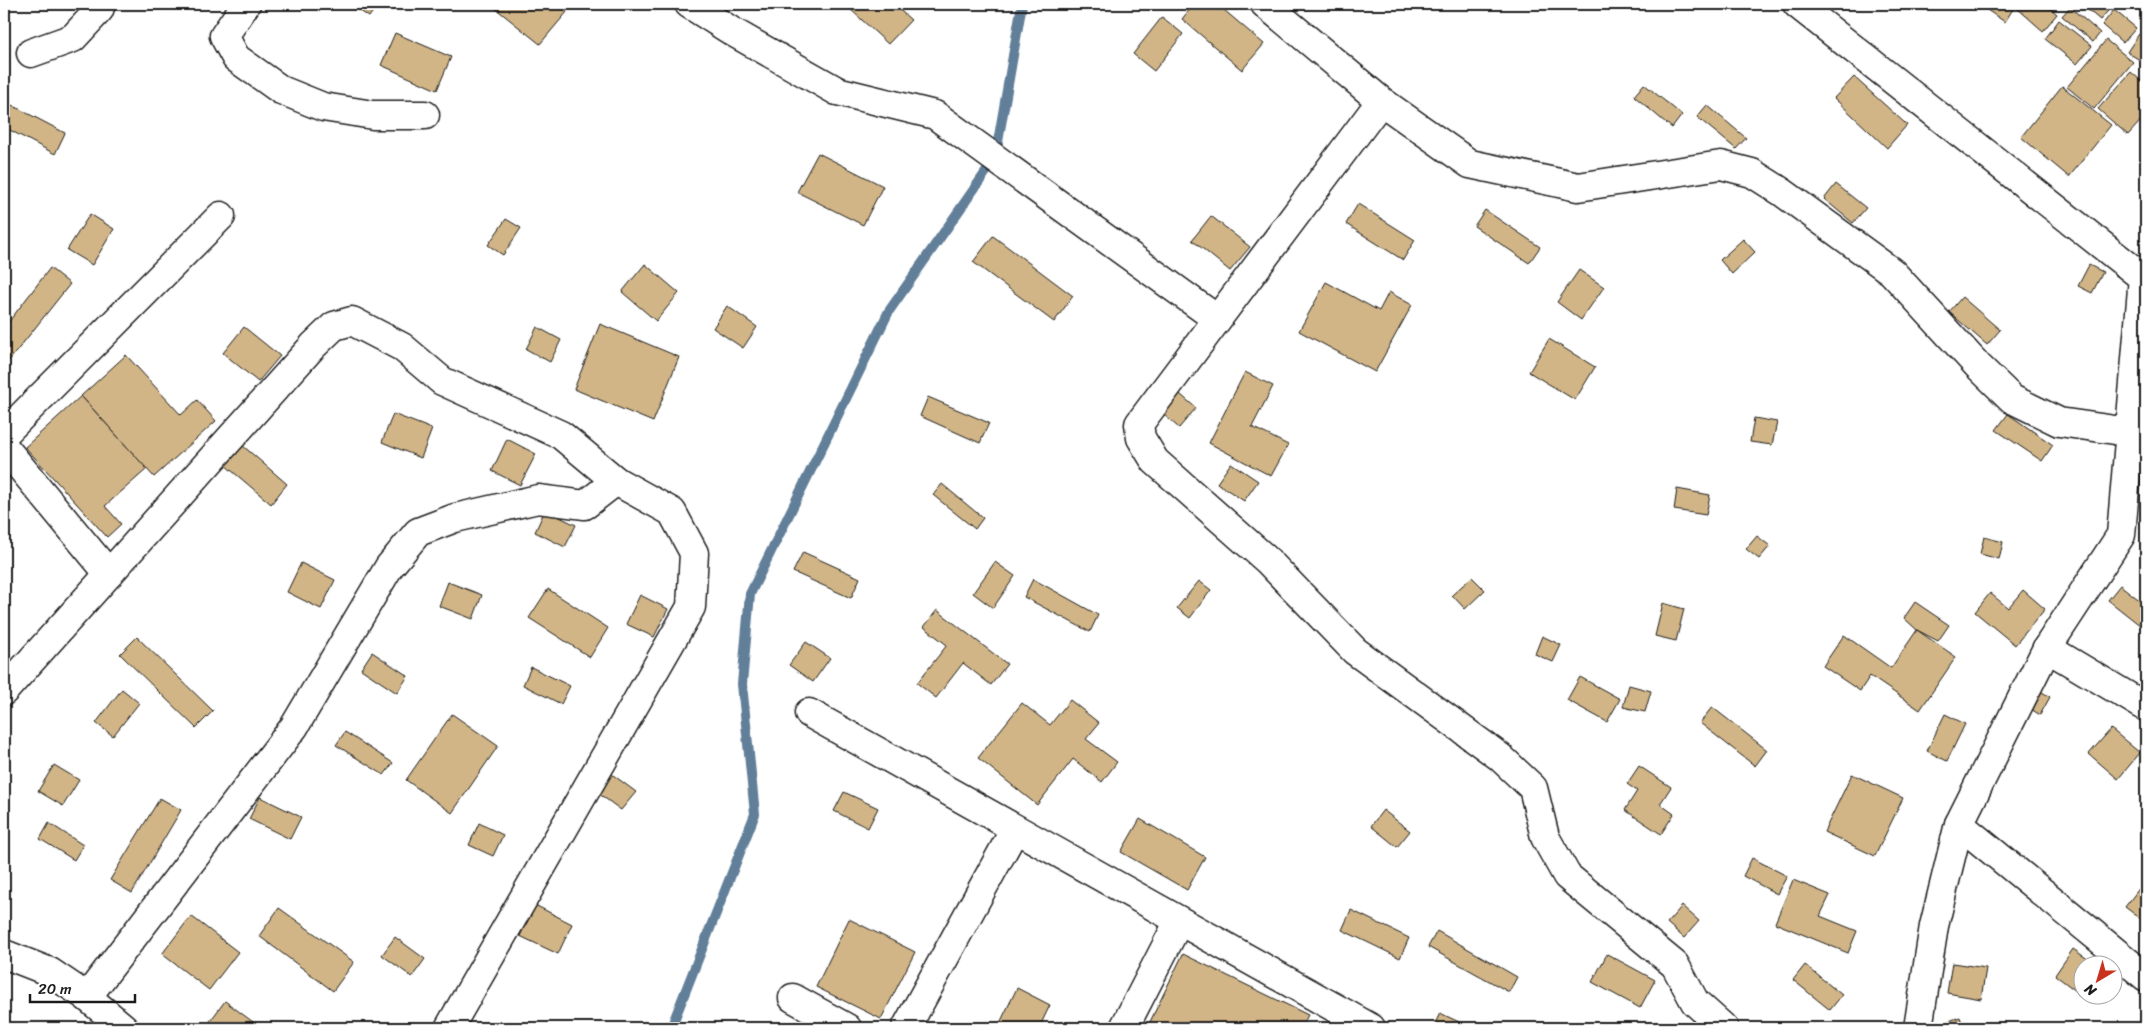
<svg xmlns="http://www.w3.org/2000/svg" width="2150" height="1032" font-family="Sriracha,sans-serif">
  <style>
    .lines { fill: none; stroke-linecap: round; stroke-linejoin: round }
    .stream { stroke: #627f99; stroke-width: 10 }
    .building { fill: #d1b586; stroke: #1c1c1c }
    .street-casing { stroke: #1c1c1c; stroke-width: 31 }
    .secondary-casing { stroke: #1c1c1c; stroke-width: 31 }
    .street { stroke: #fff; stroke-width: 28 }
    .secondary { stroke: #fff; stroke-width: 28 }
  </style>
  <rect width="100%" height="100%" fill="#fff"/>
  <filter id="ink" filterUnits="userSpaceOnUse"><feTurbulence type="fractalNoise" baseFrequency=".02" numOctaves="2"/><feDisplacementMap in="SourceGraphic" scale="10" xChannelSelector="R" yChannelSelector="G"/><feConvolveMatrix kernelMatrix="1 2 1 2 8 2 1 2 1" color-interpolation-filters="sRGB"/></filter>
  <g filter="url(#ink)">
    <g class="lines">
      <!-- stream -->
      <path class="stream" d="M671 1028 755 814 742 684 750 594 889 311 995 159 1022 4"/>
    </g>
    <!-- building -->
    <g class="building">
      <path d="M350 4H378L369 17Z"/>
      <path d="M490 4H557L567 12 540 44Z"/>
      <path d="M852 4H893L911 20 888 44 849 8Z"/>
      <path d="M1194 4H1217L1264 44 1242 70 1182 19Z"/>
      <path d="M1987 4H2016L2005 22 1984 8Z"/>
      <path d="M2020 4H2045L2057 14 2043 31 2017 8Z"/>
      <path d="M2081 4H2114L2100 20Z"/>
      <path d="M2070 7 2100 33 2093 42 2062 16Z"/>
      <path d="M2114 10 2136 28 2123 43 2102 25Z"/>
      <path d="M1162 17 1183 34 1154 71 1133 54Z"/>
      <path d="M2059 20 2092 46 2077 64 2045 39Z"/>
      <path d="M395 33 451 57 437 90 381 65Z"/>
      <path d="M2139 34 2146 39V64L2127 52Z"/>
      <path d="M2106 40 2133 62 2094 109 2067 87Z"/>
      <path d="M2131 72 2146 85V115L2128 135 2098 109Z"/>
      <path d="M1854 77 1907 125 1887 148 1834 98Z"/>
      <path d="M1644 84 1682 115 1672 128 1634 96Z"/>
      <path d="M2062 86 2111 125 2069 177 2021 137Z"/>
      <path d="M4 101 65 133 55 154 4 127Z"/>
      <path d="M1707 105 1746 138 1736 149 1697 117Z"/>
      <path d="M818 153 883 186 863 225 797 192Z"/>
      <path d="M1836 184 1866 208 1853 223 1824 199Z"/>
      <path d="M1358 204 1415 240 1403 260 1346 224Z"/>
      <path d="M1485 210 1540 247 1529 263 1474 226Z"/>
      <path d="M90 214 114 229 92 265 67 250Z"/>
      <path d="M1211 216 1250 247 1230 271 1192 240Z"/>
      <path d="M506 219 521 228 503 255 488 245Z"/>
      <path d="M993 236 1073 296 1054 322 973 262Z"/>
      <path d="M1743 239 1755 252 1732 274 1720 260Z"/>
      <path d="M645 264 679 293 656 321 622 292Z"/>
      <path d="M2089 265 2103 272 2092 293 2078 286Z"/>
      <path d="M50 268 70 284 8 362 4 359V328Z"/>
      <path d="M1579 270 1604 287 1581 320 1557 302Z"/>
      <path d="M1326 282 1379 311 1389 292 1412 305 1375 372 1299 331Z"/>
      <path d="M1962 297 2000 330 1987 345 1949 312Z"/>
      <path d="M727 306 757 327 743 348 713 328Z"/>
      <path d="M600 324 679 357 653 422 574 389Z"/>
      <path d="M244 327 280 356 258 382 223 353Z"/>
      <path d="M537 327 561 340 550 362 526 349Z"/>
      <path d="M1549 339 1595 367 1575 400 1529 372Z"/>
      <path d="M126 355 181 415 197 400 216 421 154 477 81 396Z"/>
      <path d="M1245 372 1273 386 1252 427 1288 445 1271 476 1209 443Z"/>
      <path d="M1173 388 1196 408 1179 428 1155 407Z"/>
      <path d="M81 396 147 469 105 506 121 524 107 537 25 447Z"/>
      <path d="M928 397 989 423 980 443 920 416Z"/>
      <path d="M393 414 432 429 421 458 382 442Z"/>
      <path d="M2008 414 2053 445 2042 461 1996 430Z"/>
      <path d="M1754 418 1777 422 1772 445 1750 442Z"/>
      <path d="M507 439 536 454 520 485 492 471Z"/>
      <path d="M242 445 287 484 271 504 225 465Z"/>
      <path d="M1231 463 1258 481 1244 501 1217 483Z"/>
      <path d="M942 484 983 518 975 529 933 495Z"/>
      <path d="M1677 489 1710 495 1706 515 1674 510Z"/>
      <path d="M545 510 576 525 565 547 535 532Z"/>
      <path d="M1757 536 1770 546 1759 559 1746 549Z"/>
      <path d="M1984 537 2003 542 1999 559 1980 554Z"/>
      <path d="M803 552 860 578 851 598 793 572Z"/>
      <path d="M995 562 1015 576 993 608 973 593Z"/>
      <path d="M301 563 335 580 321 609 287 592Z"/>
      <path d="M1472 577 1485 590 1465 609 1452 595Z"/>
      <path d="M1033 579 1098 615 1090 632 1024 597Z"/>
      <path d="M1199 581 1211 590 1190 618 1177 608Z"/>
      <path d="M448 582 482 595 473 619 439 606Z"/>
      <path d="M2120 585 2146 605V630L2108 600Z"/>
      <path d="M548 589 608 628 590 657 529 618Z"/>
      <path d="M2023 590 2045 609 2015 645 1975 612 1990 593 2008 608Z"/>
      <path d="M640 595 668 609 654 637 626 624Z"/>
      <path d="M1915 602 1949 625 1938 641 1917 630 1904 618Z"/>
      <path d="M1663 603 1684 609 1676 641 1655 636Z"/>
      <path d="M937 610 1007 664 991 685 963 663 936 698 917 683 947 645 924 627Z"/>
      <path d="M1917 630 1956 657 1920 710 1870 676 1860 691 1823 666 1844 635 1891 668Z"/>
      <path d="M1542 636 1561 645 1553 662 1535 654Z"/>
      <path d="M137 637 213 711 196 728 120 654Z"/>
      <path d="M806 642 830 658 813 682 789 665Z"/>
      <path d="M372 652 408 676 397 693 361 669Z"/>
      <path d="M531 667 570 686 561 704 523 685Z"/>
      <path d="M1580 677 1620 699 1607 722 1567 700Z"/>
      <path d="M1629 685 1651 691 1645 712 1623 707Z"/>
      <path d="M122 689 139 703 113 736 96 723Z"/>
      <path d="M2039 690 2050 697 2040 715 2028 707Z"/>
      <path d="M1070 700 1099 723 1086 739 1117 762 1102 782 1073 759 1037 805 978 758 1022 703 1050 725Z"/>
      <path d="M1712 707 1767 750 1755 766 1700 723Z"/>
      <path d="M452 714 498 746 452 813 406 780Z"/>
      <path d="M1945 714 1965 724 1947 761 1927 751Z"/>
      <path d="M2111 729 2140 753 2118 779 2089 754Z"/>
      <path d="M345 732 393 763 384 775 336 745Z"/>
      <path d="M54 765 79 780 63 806 38 791Z"/>
      <path d="M1639 766 1671 787 1660 804 1674 814 1661 834 1625 810 1637 791 1627 784Z"/>
      <path d="M605 769 636 792 621 810 591 788Z"/>
      <path d="M1852 774 1903 798 1875 856 1824 832Z"/>
      <path d="M844 792 878 808 868 828 834 811Z"/>
      <path d="M260 797 301 817 290 839 249 819Z"/>
      <path d="M160 798 181 810 132 893 110 880Z"/>
      <path d="M1383 810 1410 831 1397 847 1371 826Z"/>
      <path d="M1140 819 1205 857 1187 890 1121 852Z"/>
      <path d="M49 823 83 845 74 860 40 839Z"/>
      <path d="M479 823 503 835 493 856 469 845Z"/>
      <path d="M1752 858 1787 876 1777 894 1743 876Z"/>
      <path d="M1793 880 1830 895 1820 916 1857 931 1848 953 1775 923Z"/>
      <path d="M2141 886 2146 890V912L2141 919 2125 907Z"/>
      <path d="M535 905 572 924 558 954 520 936Z"/>
      <path d="M1682 906 1699 921 1684 938 1667 923Z"/>
      <path d="M279 908 354 962 333 991 259 936Z"/>
      <path d="M1351 910 1409 938 1400 958 1342 930Z"/>
      <path d="M191 916 238 952 209 990 162 954Z"/>
      <path d="M849 919 915 952 881 1019 816 987Z"/>
      <path d="M1437 931 1517 977 1509 992 1428 947Z"/>
      <path d="M395 937 425 959 412 977 382 955Z"/>
      <path d="M2073 949 2095 964H2082V994H2088L2085 998 2055 975Z"/>
      <path d="M1183 954 1308 1015 1301 1028H1147Z"/>
      <path d="M1607 954 1655 980 1640 1008 1592 982Z"/>
      <path d="M1952 963 1986 968 1981 999 1947 993Z"/>
      <path d="M1805 965 1842 995 1830 1010 1793 980Z"/>
      <path d="M1017 988 1050 1005 1039 1028H1010L1000 1023Z"/>
      <path d="M225 1001 261 1028H205Z"/>
      <path d="M1440 1013 1459 1022 1456 1028H1433Z"/>
      <path d="M1960 1017 1964 1028H1936L1935 1026Z"/>
    </g>
    <g class="lines">
      <defs>
        <g id="street">
          <path d="M246 4 224 36 236 58 281 90 323 107 373 115H425"/>
          <path d="M689 4 733 32 837 91 935 115 1217 319"/>
          <path d="M1265 4 1381 101 1470 164 1578 187 1721 165 1752 173 1782 192 1892 272 1978 366 2012 399 2059 422 2129 432 2146 448"/>
          <path d="M1797 4 2146 280"/>
          <path d="M31 53 73 38 99 10 101 4"/>
          <path d="M1381 101 1139 424 1141 438 1155 461 1268 561 1355 651 1500 757 1533 788 1545 837 1567 876 1675 965 1695 1002 1724 1028"/>
          <path d="M4 434 221 216"/>
          <path d="M4 447 109 574"/>
          <path d="M2047 648 2146 707"/>
          <path d="M4 691 313 346 334 326 352 321 402 347 442 381 561 435 616 481 672 512 694 553 691 607 449 1028"/>
          <path d="M809 713 1371 1028"/>
          <path d="M1959 824 2146 977"/>
          <path d="M4 954 50 972 87 997 124 1028"/>
          <path d="M87 997 294 727 389 567 418 532 455 518 538 499 585 505 616 481"/>
          <path d="M793 998 847 1028"/>
          <path d="M906 1028 1015 829"/>
          <path d="M1124 1028 1179 921"/>
        </g>
        <path id="secondary" d="M1918 1028 1934 926 1959 824 2047 648 2121 535 2143 277 2146 269"/>
      </defs>
      <!-- street casing -->
      <use href="#street" class="street-casing"/>
      <!-- secondary casing -->
      <use href="#secondary" class="secondary-casing"/>
      <!-- street -->
      <use href="#street" class="street"/>
      <!-- secondary -->
      <use href="#secondary" class="secondary"/>
    </g>
  </g>
  <!-- margin -->
  <rect width="2150" height="1032" fill="none" stroke="#fff" stroke-width="20"/>
  <rect x="10" y="10" width="2130" height="1012" fill="none" stroke="#1c1c1c" stroke-width="2" filter="url(#ink)"/>
  <!-- north arrow -->
  <g transform="translate(2098 980) rotate(218)"><circle r="24" fill="#ffffff" stroke="#a4a4a4"/>
  <path d="M0-4L9 19L0 12L-9 19Z" fill="#c8321e"/>
  <text y="-8" font-size="14" font-weight="bold" text-anchor="middle" fill="#1c1c1c">N</text>
  </g>
  <!-- scale -->
  <path d="M30 994v8h105v-8" fill="none" stroke="#1c1c1c" stroke-width="2.5"/>
  <text x="38" y="994" font-size="15" fill="#1c1c1c" stroke="#ffffff" stroke-width="4" paint-order="stroke">20 m</text>
</svg>
